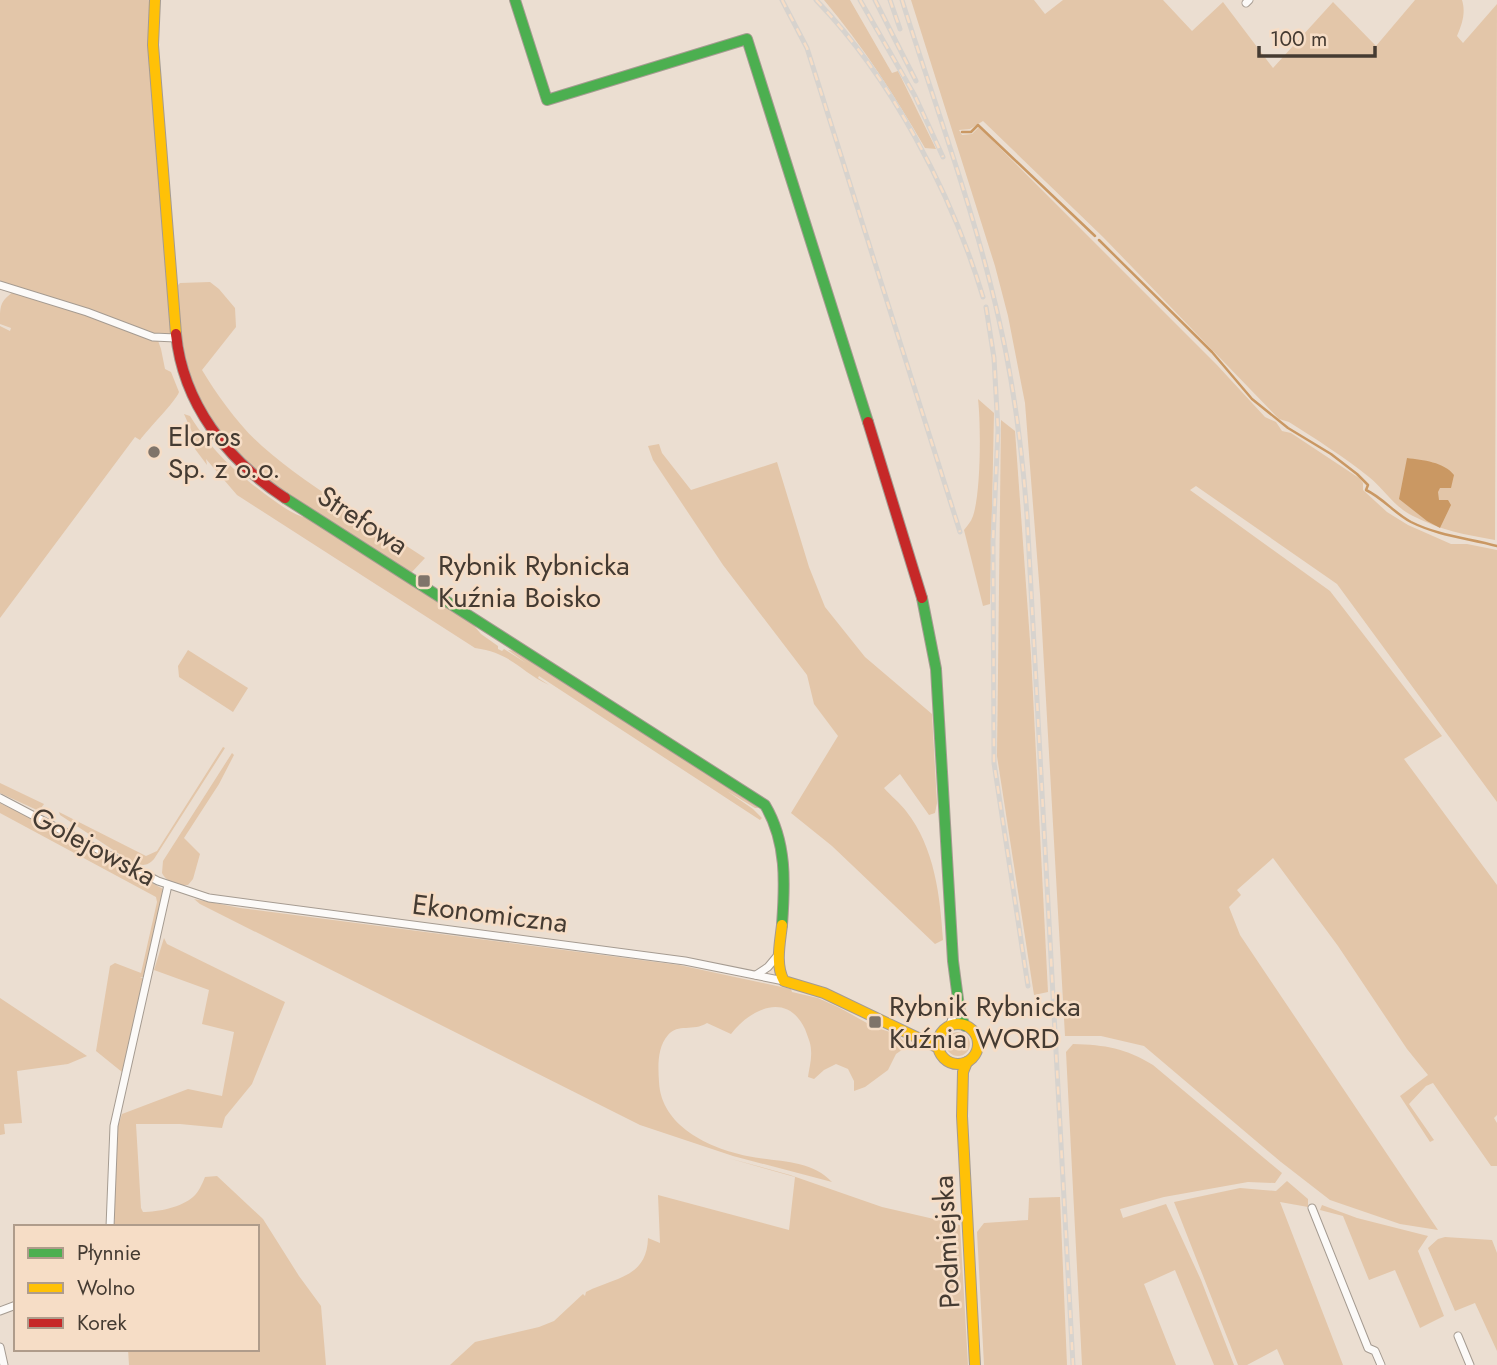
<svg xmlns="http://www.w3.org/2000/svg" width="1497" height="1365" font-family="Jost,sans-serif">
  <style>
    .green { fill: #e3c6a9 }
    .water { fill: #ca9863 }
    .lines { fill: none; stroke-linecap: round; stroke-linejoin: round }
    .stream { stroke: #ca9863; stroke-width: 2.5 }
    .street-casing { stroke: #a59b91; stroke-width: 9 }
    .fast-casing { stroke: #a59b91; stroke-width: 12 }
    .slow-casing { stroke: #a59b91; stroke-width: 12 }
    .jam-casing { stroke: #a59b91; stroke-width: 12 }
    .street { stroke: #fcfaf8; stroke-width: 7 }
    .fast { stroke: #4caf50; stroke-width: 10 }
    .slow { stroke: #ffc107; stroke-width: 10 }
    .jam { stroke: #c62828; stroke-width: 10 }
    .rail-casing { stroke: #d7d3ce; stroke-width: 5 }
    .rail { stroke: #f6ddc6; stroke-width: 2.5; stroke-dasharray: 8; stroke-linecap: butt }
    .poi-dot { fill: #7f746a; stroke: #f6ddc6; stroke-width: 2.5 }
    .labels { text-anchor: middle; stroke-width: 5; stroke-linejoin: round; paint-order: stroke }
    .poi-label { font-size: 28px; fill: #453b32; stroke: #f6ddc6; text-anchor: start }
    .street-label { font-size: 28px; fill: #453b32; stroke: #f6ddc6 }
  </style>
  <rect width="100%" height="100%" fill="#ebded1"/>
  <!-- green -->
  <g class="green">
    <path d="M0 0H151L171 334 156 335 161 349 165 369 171 372 179 392C176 401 148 429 140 440L135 437 0 618V326L10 331 11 328 0 324C0 305 0 302 13 292L0 284Z"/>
    <path d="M824 0H850L892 73 898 71 936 149 925 148C895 96 863 46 824 0Z"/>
    <path d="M911 0H1034L1045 14 1063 0H1163L1192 31 1223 2 1273 68 1333 2 1376 46 1415 0H1462C1466 13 1462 24 1457 36L1463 43 1497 4 1495 540C1466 535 1440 530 1413 516 1393 506 1385 490 1369 477 1344 457 1316 439 1289 422L1279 419 1103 237 983 121 970 129 959 130 962 135 972 134 979 127 1217 365 1265 417 1276 422 1282 431 1291 433 1359 478 1363 483V490L1387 512 1408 525 1451 544H1467L1497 550V802L1337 584 1196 486 1190 490 1330 591 1442 736 1404 759 1497 885V1115L1494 1118 1497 1123V1166H1491L1433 1083 1426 1086 1409 1104 1434 1140 1430 1142 1400 1096 1428 1075 1407 1049 1338 946 1273 858 1237 890 1241 895 1229 907 1240 935 1438 1230 1400 1224 1330 1200 1281 1162 1144 1046 1101 1036H1065L1040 594 1025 403 1008 316 995 266Z"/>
    <path d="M210 282 219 289 235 308 236 327 202 370C217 395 240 427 262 446 311 489 371 522 425 558L411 573C352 536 252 484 214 426 206 415 200 400 195 387 182 356 180 320 176 287L180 283Z"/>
    <path d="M978 399 994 413 990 604 983 606 964 530C967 526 971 522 973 516 981 493 981 424 978 399Z"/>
    <path d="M184 414 190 416C212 451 233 470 265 494 279 504 292 515 308 518L471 622 481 634 498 646V649L502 651 504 649 526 663 508 650 516 651 757 806 758 808H755L727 791 753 809 762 818 760 820 539 676 538 678 549 685C519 671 512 653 475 648L237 495 206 459 207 465 195 449V439Z"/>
    <path d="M1001 420 1015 431 1031 655 1048 992 1034 995 997 756Z"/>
    <path d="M659 444 662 453 691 490 777 462 809 567 825 607 865 657 932 714 937 803 935 813 929 815 900 774 884 788C891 796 900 803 906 811 935 848 940 896 943 940L935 944 832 846 791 813 838 736 814 704 807 675 723 565 653 460 648 446Z"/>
    <path d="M188 650 248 688 233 712 179 677 178 666Z"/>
    <path d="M223 747 225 748 154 859C146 868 140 865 130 861L60 815 59 812 146 856 157 851Z"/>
    <path d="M232 753 234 755 219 784 184 838 200 854 193 879 188 885C178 886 166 882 162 873L163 861Z"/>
    <path d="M0 783 44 804 39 811 0 793Z"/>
    <path d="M0 803 62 833 163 889 145 977H140L144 979 122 1072 96 1051 110 966 115 963 141 973 157 902 156 897 0 813Z"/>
    <path d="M194 899 240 908 679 965 791 989 792 992 818 998 840 1008 874 1027 903 1036 900 1038 909 1045 896 1054 888 1070 865 1087 854 1091V1081L848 1069 836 1064 824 1070 814 1079 808 1077C809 1069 812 1059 811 1050 811 1043 807 1035 805 1029 787 991 750 1009 731 1034L707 1023C693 1032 678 1023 668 1035 657 1048 658 1066 659 1082 661 1126 709 1148 747 1156 775 1162 811 1159 832 1182L733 1156 640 1125 200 904Z"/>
    <path d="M164 938 167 944 285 1002 252 1084 225 1117 222 1128 180 1124H136L141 1208 143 1212C158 1212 182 1207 193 1197 199 1192 202 1184 205 1177L217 1176 263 1219 299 1276 321 1306 326 1365H129L128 1349H257V1227H113L115 1219H111L117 1129 122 1114 188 1089 222 1096 234 1032 202 1024 209 990 154 970Z"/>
    <path d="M0 998 87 1056 68 1064 17 1071 22 1123 4 1124 5 1134 0 1135Z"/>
    <circle cx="958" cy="1044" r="12"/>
    <path d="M1073 1044C1106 1045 1125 1048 1153 1065L1282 1173 1275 1183 1248 1182 1164 1197 1120 1209 1123 1218 1166 1204 1201 1280 1234 1365H1214L1175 1270 1144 1284 1176 1365H1082L1066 1052Z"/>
    <path d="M728 1158 790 1175 882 1207 960 1225 968 1365H450L475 1342 539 1327 554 1321 583 1294 585 1296 586 1292C615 1277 647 1278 648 1238L660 1243 658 1195 789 1230 795 1177Z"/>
    <path d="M1287 1181 1308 1199V1207L1280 1202 1343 1365H1284L1277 1349 1247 1365H1238L1174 1202 1240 1188 1276 1191Z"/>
    <path d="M1060 1197 1067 1365H984L977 1232 984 1223 1028 1220 1029 1198Z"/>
    <path d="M1322 1205 1357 1218 1428 1236 1418 1251 1444 1316 1420 1328 1395 1270 1369 1280 1343 1216 1320 1210Z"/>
    <path d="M1445 1237 1492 1240 1497 1253V1351L1475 1303 1455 1311 1428 1248 1438 1239Z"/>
  </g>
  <!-- water -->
  <path class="water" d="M1407 458C1423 460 1444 462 1454 475L1451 488H1440L1438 492 1439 500H1448L1451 505 1440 528 1427 521 1399 499Z"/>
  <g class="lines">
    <!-- stream -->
    <g class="stream">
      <path d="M962 132H971L978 125 1095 236"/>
      <path d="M1099 240 1212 352 1252 399 1288 428 1331 454 1357 474 1368 485 1366 490C1383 498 1394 513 1411 522 1439 536 1468 538 1497 546"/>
    </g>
    <defs>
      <g id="street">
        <path d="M1246 3 1249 0"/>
        <path d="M0 285 87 312 153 337 176 338"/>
        <path d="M0 798 158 881 209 898 685 961 784 981"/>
        <path d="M756 975 768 967 778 955"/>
        <path d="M949 1027 953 1016V999"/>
        <path d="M1312 1208 1368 1348 1375 1351 1381 1365"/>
        <path d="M110 1227 114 1126 168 885"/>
        <path d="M0 1311 16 1305"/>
        <path d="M1458 1336 1470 1365"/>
        <path d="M0 1347 4 1365"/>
      </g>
      <g id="fast">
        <path d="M515 0 547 100 747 39 868 422"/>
        <path d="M285 498 765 805C787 842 785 883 782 925"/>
        <path d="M922 598 936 669 953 961 960 1014 965 1026"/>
      </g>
      <g id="slow">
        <path d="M155 0 153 45 176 334"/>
        <path d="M782 925C780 943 775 965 784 981L824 993 939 1048"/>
        <circle cx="958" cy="1044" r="20"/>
        <path d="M967 1062 963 1072 962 1116 975 1365"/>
      </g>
      <g id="jam">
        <path d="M176 334C183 404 227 460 285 498"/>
        <path d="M868 422 922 598"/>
      </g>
    </defs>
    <!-- street casing -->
    <use href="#street" class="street-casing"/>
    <!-- fast casing -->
    <use href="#fast" class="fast-casing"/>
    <!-- slow casing -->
    <use href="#slow" class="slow-casing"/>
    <!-- jam casing -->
    <use href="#jam" class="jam-casing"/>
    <!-- street -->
    <use href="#street" class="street"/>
    <!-- fast -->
    <use href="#fast" class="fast"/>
    <!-- slow -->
    <use href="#slow" class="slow"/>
    <!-- jam -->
    <use href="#jam" class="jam"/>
    <defs>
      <g id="rail">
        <path d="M782 0 807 48 960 532"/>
        <path d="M816 0C891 77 952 194 983 297"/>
        <path d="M860 0 915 96 943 157"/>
        <path d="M875 0 916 81"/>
        <path d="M890 0 900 29"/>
        <path d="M902 0C935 106 975 212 999 320 1014 385 1022 449 1027 515L1073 1365"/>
        <path d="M986 307 994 358 998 430 993 541 994 763 1028 986"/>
      </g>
    </defs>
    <!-- rail casing -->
    <use href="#rail" class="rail-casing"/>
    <!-- rail -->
    <use href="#rail" class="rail"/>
  </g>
  <!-- markers -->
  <g class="poi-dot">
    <circle cx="154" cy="452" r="7"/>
    <rect x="417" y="574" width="14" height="14" rx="3.5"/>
    <rect x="868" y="1015" width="14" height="14" rx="3.5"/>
  </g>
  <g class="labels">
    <!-- poi labels -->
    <g class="poi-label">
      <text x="168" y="446">Eloros<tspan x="168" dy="32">Sp. z o.o.</tspan></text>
      <text x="438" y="575">Rybnik Rybnicka<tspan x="438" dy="32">Kuźnia Boisko</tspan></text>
      <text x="889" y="1016">Rybnik Rybnicka<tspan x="889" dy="32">Kuźnia WORD</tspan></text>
    </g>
    <!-- street labels -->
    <g class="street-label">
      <text transform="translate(363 520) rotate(33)" y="10">Strefowa</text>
      <text transform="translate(94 846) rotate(28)" y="10">Golejowska</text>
      <text transform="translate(490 913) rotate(7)" y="10">Ekonomiczna</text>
      <text transform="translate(946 1242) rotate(-93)" y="10">Podmiejska</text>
    </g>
  </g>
  <!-- legend -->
  <rect x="14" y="1225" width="245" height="126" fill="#f6ddc6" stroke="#af9c8b" stroke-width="2"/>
  <rect x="28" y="1248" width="35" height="10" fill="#4caf50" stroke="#af9c8b" stroke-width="2"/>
  <text x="77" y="1260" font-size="21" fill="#453b32">Płynnie</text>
  <rect x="28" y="1283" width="35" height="10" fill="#ffc107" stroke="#af9c8b" stroke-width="2"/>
  <text x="77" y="1295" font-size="21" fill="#453b32">Wolno</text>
  <rect x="28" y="1318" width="35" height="10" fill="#c62828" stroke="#af9c8b" stroke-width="2"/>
  <text x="77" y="1330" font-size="21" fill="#453b32">Korek</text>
  <!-- scale -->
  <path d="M1259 46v10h116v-10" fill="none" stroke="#453b32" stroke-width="3.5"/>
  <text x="1270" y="46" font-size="21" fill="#453b32" stroke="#f6ddc6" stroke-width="5" paint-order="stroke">100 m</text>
</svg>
